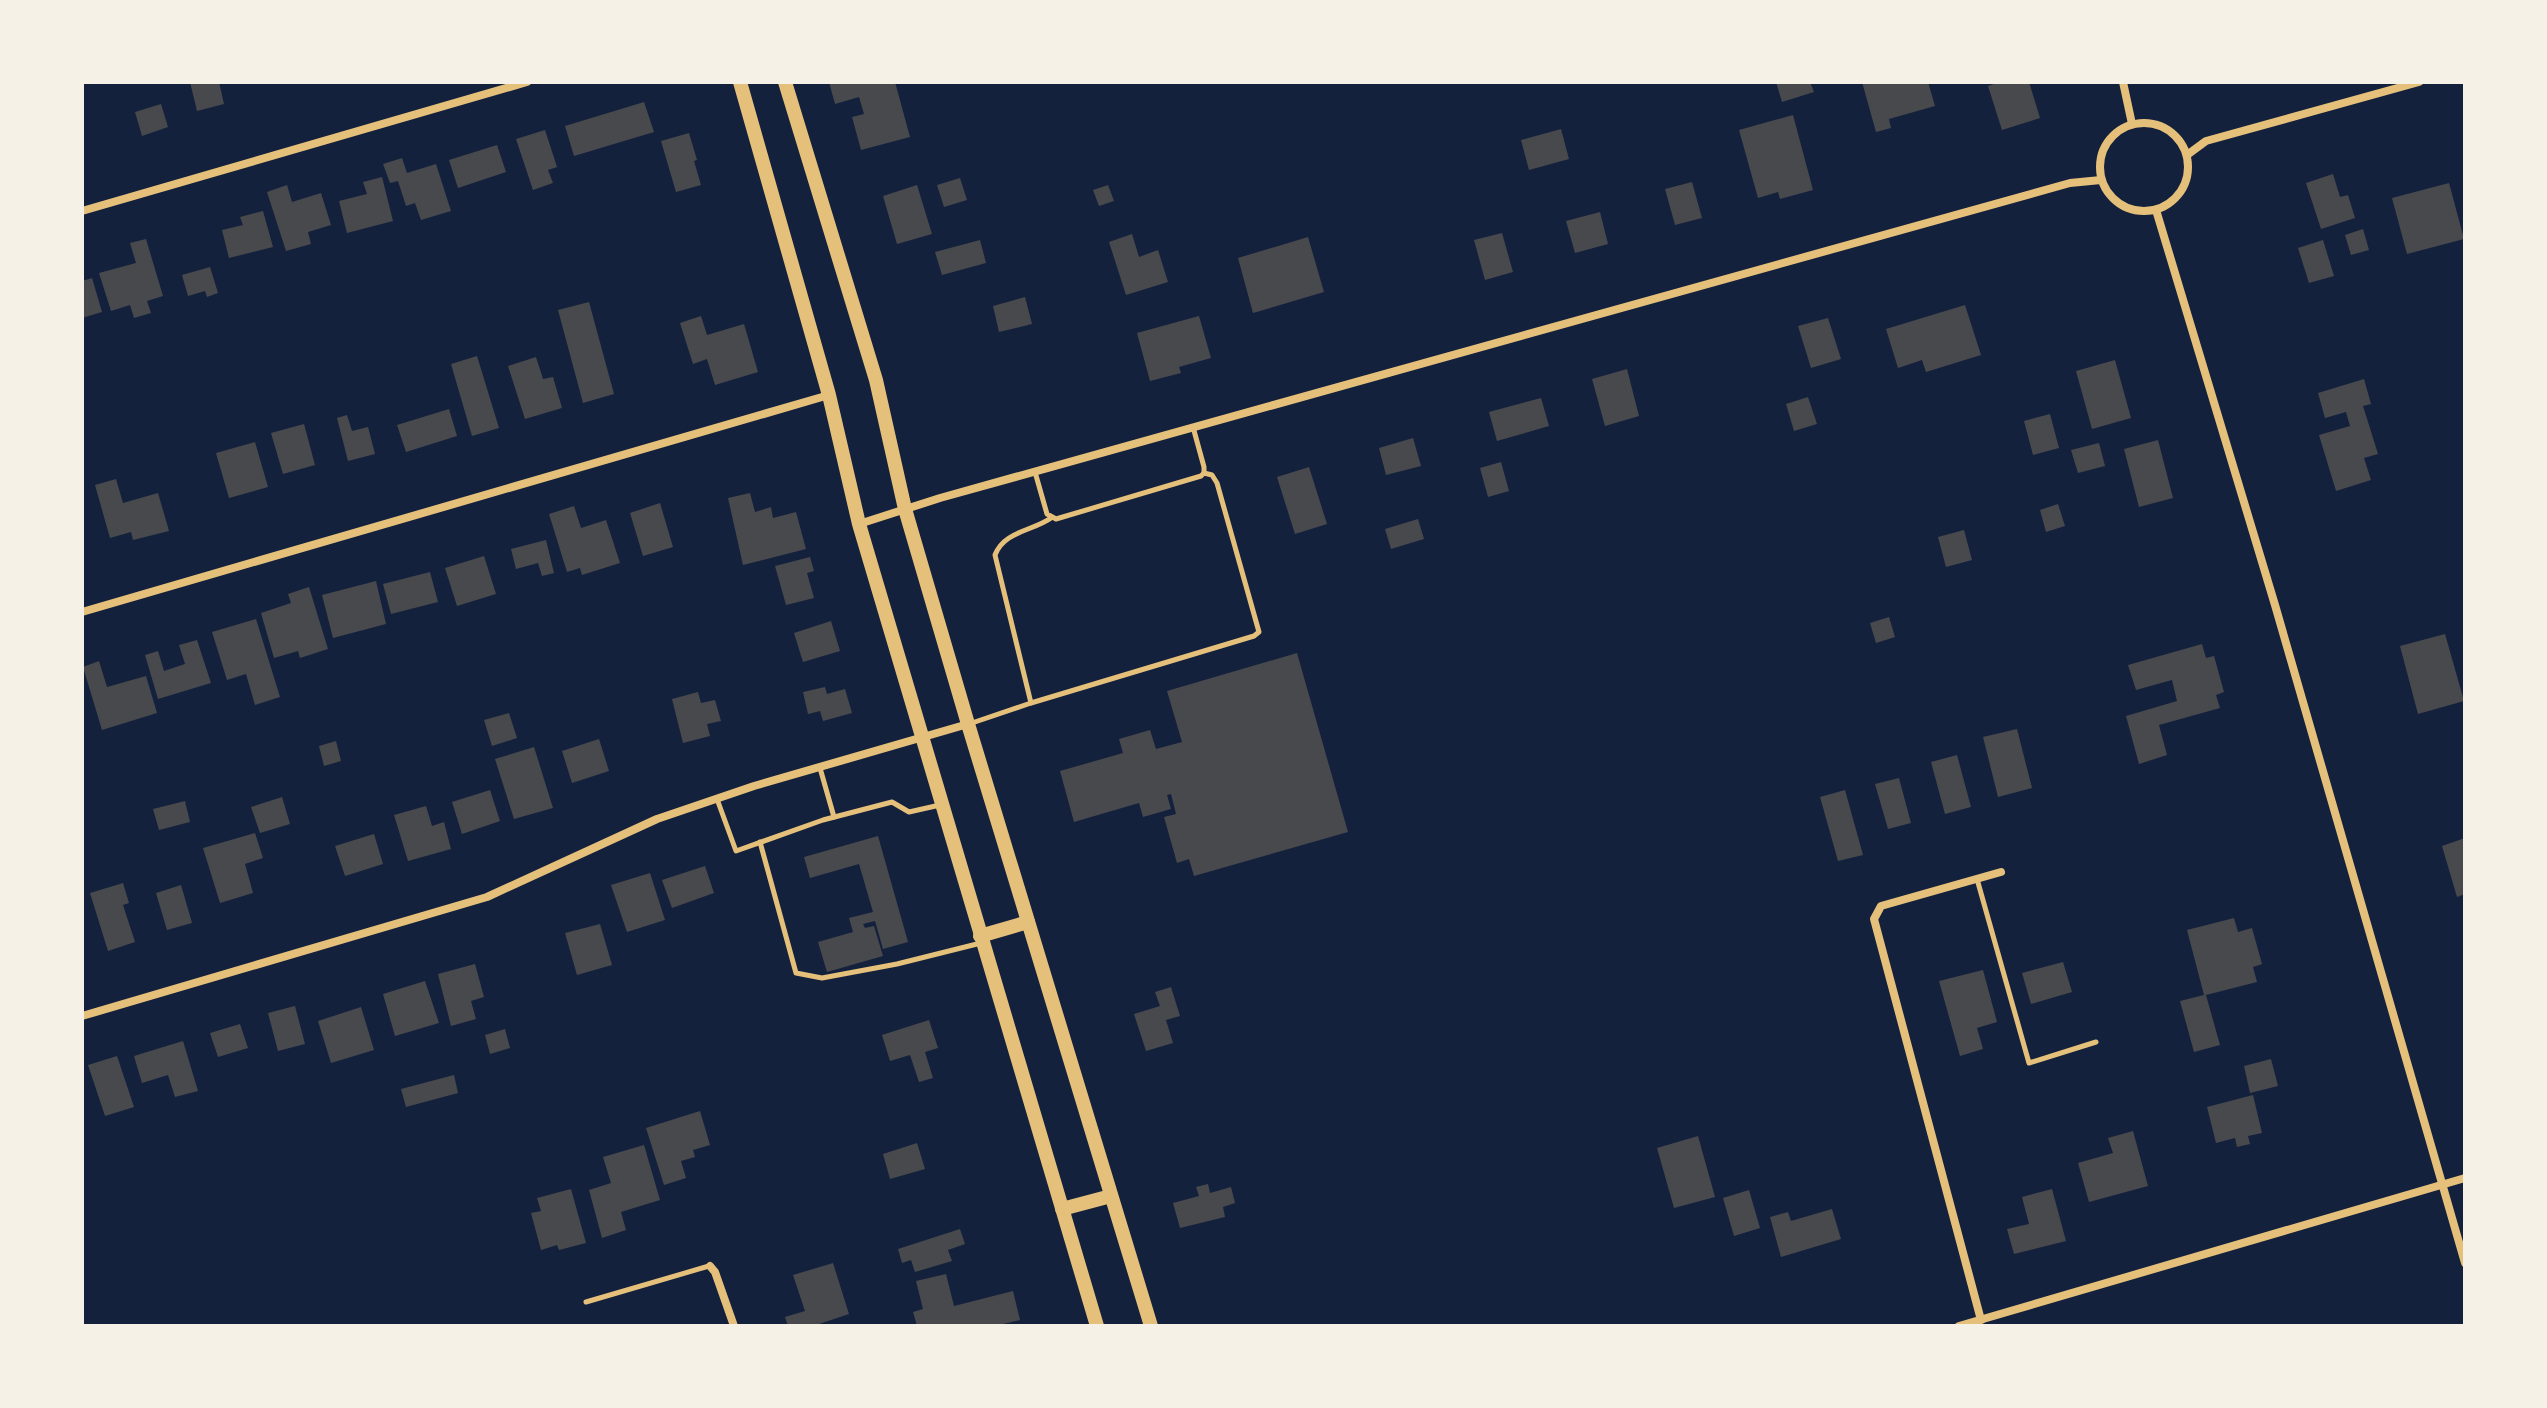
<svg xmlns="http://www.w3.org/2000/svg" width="2547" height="1408" font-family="Quicksand,sans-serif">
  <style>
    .building { fill: #48494c }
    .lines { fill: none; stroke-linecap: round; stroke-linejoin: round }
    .service { stroke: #e5c07b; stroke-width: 5 }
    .minor { stroke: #e5c07b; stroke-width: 8 }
    .secondary { stroke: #e5c07b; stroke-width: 14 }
  </style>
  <rect width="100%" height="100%" fill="#14213d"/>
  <!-- building -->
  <g class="building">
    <path d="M190 82H219L224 104 197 111Z"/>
    <path d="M829 82H895L910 137 861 150 852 117 864 114 859 97 835 104Z"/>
    <path d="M1776 82H1810L1814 92 1782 102Z"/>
    <path d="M1862 82H1928L1935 106 1889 119 1891 128 1876 132Z"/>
    <path d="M2000 82H2029L2040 118 2002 130 1988 86Z"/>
    <path d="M644 102 654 132 574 156 565 126Z"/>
    <path d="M161 104 168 127 142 136 135 112Z"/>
    <path d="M1793 115 1813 190 1780 199 1778 192 1758 198 1739 130Z"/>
    <path d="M1561 129 1569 159 1529 170 1521 140Z"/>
    <path d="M545 130 557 167 548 170 553 183 533 190 516 139Z"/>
    <path d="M689 133 697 160 694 161 701 185 676 192 661 141Z"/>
    <path d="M497 145 506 172 458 188 449 160Z"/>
    <path d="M402 158 407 173 436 164 451 211 421 220 415 203 406 206 398 181 390 183 383 164Z"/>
    <path d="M2333 174 2340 197 2348 195 2355 218 2321 229 2306 183Z"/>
    <path d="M382 177 393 221 347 233 339 201 367 194 363 182Z"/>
    <path d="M960 178 967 200 944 207 937 185Z"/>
    <path d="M1692 182 1702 218 1675 225 1665 189Z"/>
    <path d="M2449 183 2464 239 2407 254 2392 198Z"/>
    <path d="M287 185 292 202 321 193 331 225 308 232 311 244 286 251 267 192Z"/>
    <path d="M917 185 932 234 897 244 883 196Z"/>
    <path d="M1108 185 1114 201 1099 206 1093 190Z"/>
    <path d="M263 211 273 247 229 258 222 230 243 225 240 217Z"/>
    <path d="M1600 212 1608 244 1575 253 1566 221Z"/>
    <path d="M2363 229 2369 250 2351 255 2345 235Z"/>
    <path d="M1502 233 1513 272 1485 280 1474 240Z"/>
    <path d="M1132 234 1139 257 1158 250 1168 282 1126 295 1109 242Z"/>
    <path d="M1308 237 1324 292 1253 313 1238 258Z"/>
    <path d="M146 239 163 296 147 301 151 313 134 318 130 305 111 311 99 273 136 263 130 243Z"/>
    <path d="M980 240 986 263 942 275 935 252Z"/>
    <path d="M2323 240 2334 276 2309 283 2298 248Z"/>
    <path d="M210 267 218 293 207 297 205 291 188 296 182 275Z"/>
    <path d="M92 278 102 312 82 318V281Z"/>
    <path d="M1025 297 1032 324 999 332 993 306Z"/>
    <path d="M589 302 614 394 583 403 558 310Z"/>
    <path d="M1965 305 1981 355 1926 372 1922 360 1898 368 1886 329Z"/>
    <path d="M701 316 707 335 744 324 758 372 715 385 707 359 693 364 680 323Z"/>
    <path d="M1199 316 1211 358 1179 367 1181 373 1150 381 1137 333Z"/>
    <path d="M1828 318 1841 359 1811 368 1798 326Z"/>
    <path d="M477 356 499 428 472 436 451 364Z"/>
    <path d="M536 357 543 379 553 377 562 408 525 419 508 366Z"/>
    <path d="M2115 360 2131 418 2092 429 2076 371Z"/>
    <path d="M1627 369 1639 416 1605 426 1592 379Z"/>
    <path d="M2364 379 2371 404 2363 406 2378 454 2364 458 2371 480 2336 491 2319 435 2350 426 2346 412 2325 418 2318 393Z"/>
    <path d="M1808 397 1817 424 1794 431 1786 404Z"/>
    <path d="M1541 398 1549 426 1497 441 1489 412Z"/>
    <path d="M449 409 457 436 406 452 397 425Z"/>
    <path d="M2050 414 2059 448 2033 455 2024 421Z"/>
    <path d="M347 415 352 431 368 427 375 454 348 461 337 418Z"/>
    <path d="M304 424 315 465 283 474 271 433Z"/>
    <path d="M1413 438 1421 466 1386 475 1379 448Z"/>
    <path d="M2158 440 2173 498 2139 507 2124 449Z"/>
    <path d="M255 442 268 487 229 498 216 453Z"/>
    <path d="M2099 443 2105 466 2078 473 2071 450Z"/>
    <path d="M1501 462 1509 491 1488 497 1480 468Z"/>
    <path d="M1309 467 1327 524 1295 534 1277 477Z"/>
    <path d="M116 479 123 503 158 493 169 531 133 540 131 532 110 538 95 485Z"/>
    <path d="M750 493 755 512 771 507 773 518 796 512 806 549 743 565 728 498Z"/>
    <path d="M660 503 673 547 643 556 630 513Z"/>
    <path d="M2058 504 2065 526 2046 532 2040 510Z"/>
    <path d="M574 506 581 528 606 520 620 563 582 575 580 568 567 572 549 514Z"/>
    <path d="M1418 519 1424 539 1391 549 1385 529Z"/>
    <path d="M1964 530 1972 560 1946 567 1938 537Z"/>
    <path d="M546 540 554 573 542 576 538 563 516 569 511 549Z"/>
    <path d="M484 556 496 594 457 606 445 568Z"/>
    <path d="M810 557 814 571 807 573 814 598 786 605 775 566Z"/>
    <path d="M430 572 438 602 391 614 383 584Z"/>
    <path d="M376 581 386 624 333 638 322 595Z"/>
    <path d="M309 587 328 649 300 658 298 651 274 658 261 613 291 603 288 594Z"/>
    <path d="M1889 617 1895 637 1876 643 1870 623Z"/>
    <path d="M256 619 280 697 255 705 246 674 227 680 212 632Z"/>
    <path d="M831 621 840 651 803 662 794 633Z"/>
    <path d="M2445 634 2464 701 2418 714 2400 646Z"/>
    <path d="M197 640 211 683 158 699 145 655 158 651 164 671 185 664 179 645Z"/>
    <path d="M2202 644 2206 658 2214 656 2224 692 2216 695 2220 708 2159 725 2167 755 2139 764 2126 716 2177 701 2172 680 2136 690 2128 665Z"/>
    <path d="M1297 653 1348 832 1194 876 1189 859 1177 863 1164 817 1176 814 1171 794 1167 795 1171 809 1143 817 1139 803 1074 822 1060 771 1123 753 1119 739 1150 730 1156 749 1182 742 1167 691Z"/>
    <path d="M99 661 107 687 146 676 157 713 102 730 83 667Z"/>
    <path d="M825 687 827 694 845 689 852 713 823 721 820 711 808 714 803 692Z"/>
    <path d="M698 692 701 703 715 700 721 721 707 724 710 736 683 743 672 699Z"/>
    <path d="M509 713 517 738 492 746 484 720Z"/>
    <path d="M2017 729 2032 788 1998 797 1983 737Z"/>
    <path d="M599 739 609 771 572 783 562 751Z"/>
    <path d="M336 741 341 761 324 766 319 746Z"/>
    <path d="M534 747 553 808 514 819 495 759Z"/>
    <path d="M1957 755 1971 807 1945 814 1931 762Z"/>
    <path d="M1899 778 1911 823 1888 829 1875 784Z"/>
    <path d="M490 790 500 821 462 834 452 802Z"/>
    <path d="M1845 790 1863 855 1838 861 1820 797Z"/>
    <path d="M282 797 290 824 260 833 251 807Z"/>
    <path d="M185 801 190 822 159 830 153 809Z"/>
    <path d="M426 806 432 826 444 822 451 849 408 861 394 815Z"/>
    <path d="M255 833 263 858 245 864 253 893 220 903 203 848Z"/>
    <path d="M374 834 383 864 345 876 335 846Z"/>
    <path d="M878 836 908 942 883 949 875 921 863 924 865 928 874 926 883 956 827 972 818 942 853 932 849 918 873 912 859 864 810 878 804 857Z"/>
    <path d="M2465 838V894L2457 897 2442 846Z"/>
    <path d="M705 866 714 893 672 908 662 880Z"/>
    <path d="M650 873 665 920 627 932 611 885Z"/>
    <path d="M123 883 129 903 123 905 135 942 108 951 90 893Z"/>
    <path d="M181 885 192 923 167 930 156 893Z"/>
    <path d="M2234 918 2238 932 2252 928 2262 964 2253 967 2257 982 2206 995 2220 1045 2194 1052 2180 1001 2204 995 2187 930Z"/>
    <path d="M600 924 612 965 577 975 565 933Z"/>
    <path d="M2063 962 2072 992 2031 1004 2022 973Z"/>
    <path d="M475 964 484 997 471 1001 476 1019 451 1026 438 974Z"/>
    <path d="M1983 970 1997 1022 1977 1028 1983 1049 1960 1056 1939 981Z"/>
    <path d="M425 981 439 1023 395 1036 383 994Z"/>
    <path d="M1171 987 1180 1016 1166 1020 1173 1043 1146 1051 1134 1014 1160 1006 1155 992Z"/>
    <path d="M295 1006 305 1044 278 1051 268 1013Z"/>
    <path d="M361 1007 374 1050 331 1063 318 1021Z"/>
    <path d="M929 1020 938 1048 925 1052 933 1078 919 1082 910 1055 890 1061 882 1035Z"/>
    <path d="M240 1024 248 1048 218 1057 210 1033Z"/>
    <path d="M505 1029 510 1048 490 1054 485 1035Z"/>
    <path d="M183 1041 198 1091 175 1097 168 1075 142 1083 134 1056Z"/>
    <path d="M117 1056 134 1107 105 1116 88 1065Z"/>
    <path d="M2271 1059 2278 1086 2250 1093 2244 1066Z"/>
    <path d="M454 1075 458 1093 406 1107 401 1089Z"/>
    <path d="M2253 1095 2262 1133 2248 1136 2250 1144 2237 1147 2235 1138 2216 1143 2207 1107Z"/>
    <path d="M700 1111 710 1145 693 1150 695 1157 681 1161 686 1178 664 1185 646 1128Z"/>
    <path d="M2133 1131 2148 1186 2089 1202 2078 1163 2113 1153 2108 1138Z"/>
    <path d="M1698 1136 1715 1197 1674 1208 1657 1148Z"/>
    <path d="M917 1143 925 1169 890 1179 883 1154Z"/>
    <path d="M644 1145 660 1200 621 1212 626 1230 602 1238 589 1190 611 1183 603 1157Z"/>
    <path d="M1208 1184 1210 1193 1231 1187 1235 1203 1223 1207 1225 1217 1180 1228 1173 1203 1199 1196 1196 1187Z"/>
    <path d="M571 1189 586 1243 559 1250 557 1245 541 1250 531 1213 541 1211 537 1198Z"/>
    <path d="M2052 1189 2066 1241 2014 1254 2007 1229 2029 1224 2022 1197Z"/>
    <path d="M1749 1190 1760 1228 1734 1236 1723 1198Z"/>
    <path d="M1832 1209 1841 1239 1781 1257 1770 1217 1788 1212 1791 1221Z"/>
    <path d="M960 1229 965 1244 948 1250 952 1261 915 1272 911 1260 902 1263 898 1249Z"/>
    <path d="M833 1263 849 1314 813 1326H788L785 1317 805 1311 793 1275Z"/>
    <path d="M946 1274 954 1306 1013 1291 1020 1320 995 1326H917L913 1312 923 1309 916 1281Z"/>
  </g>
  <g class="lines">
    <!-- service -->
    <g class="service">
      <path d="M1035 472 1047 514 1056 519 1201 476 1204 473V467L1193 427"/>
      <path d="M1031 703 1254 636 1259 632 1217 483 1212 475 1204 473"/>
      <path d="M969 724 1031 703 995 555C1004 531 1033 531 1051 518"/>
      <path d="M820 768 834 817"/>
      <path d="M717 799 736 851 823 820 892 802 909 812 940 805"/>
      <path d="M760 842 796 973 822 978 897 964 981 943"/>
      <path d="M1977 879 2029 1063 2096 1042"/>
      <path d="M586 1302 709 1266"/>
    </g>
    <!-- minor -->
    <g class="minor">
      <path d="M2123 82 2132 124"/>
      <circle cx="2144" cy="167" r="44"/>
      <path d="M2187 155 2206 141 2419 82"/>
      <path d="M2156 210 2275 605 2465 1263"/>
      <path d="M82 211 527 82"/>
      <path d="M859 524 940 498 2070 183 2101 180"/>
      <path d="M82 612 829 395"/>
      <path d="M82 1016 487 897 657 819 754 786 968 724"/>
      <path d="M710 1266 715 1272 734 1326"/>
      <path d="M1981 1320 1874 919 1881 906 2001 872"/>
      <path d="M1959 1326 2465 1178"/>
    </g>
    <!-- secondary -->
    <g class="secondary">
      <path d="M740 82 829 395 859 524 1097 1326"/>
      <path d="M785 82 876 380 905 509 968 724 1151 1326"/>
      <path d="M980 936 1028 922"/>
      <path d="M1062 1209 1111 1196"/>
    </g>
  </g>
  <!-- border -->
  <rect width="2547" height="1408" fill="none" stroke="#f6f1e7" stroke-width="168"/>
</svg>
